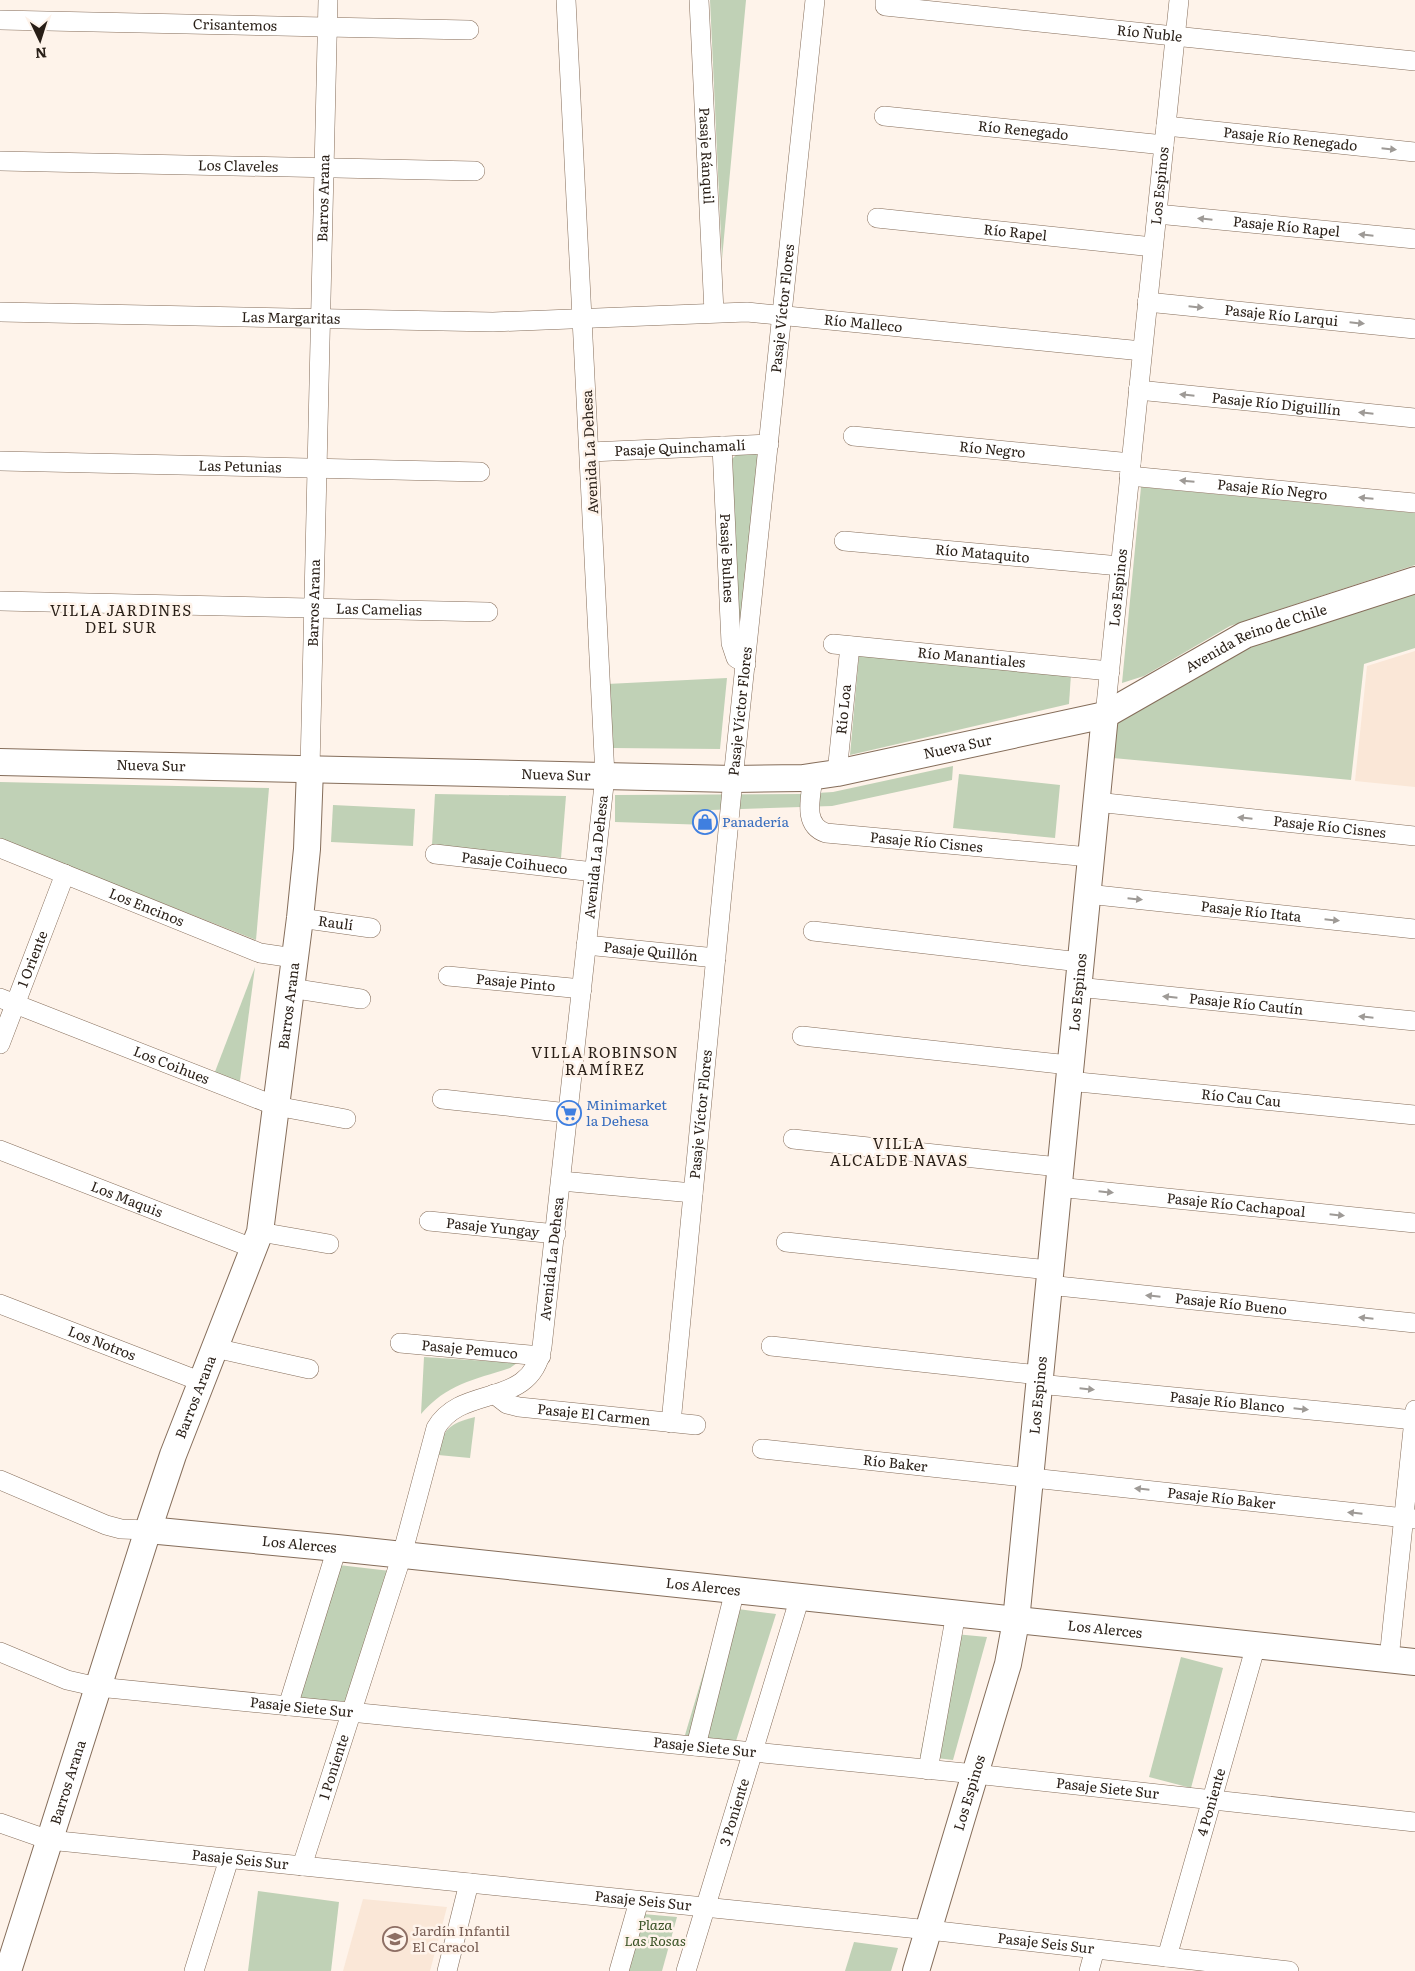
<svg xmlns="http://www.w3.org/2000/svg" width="1415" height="1971" font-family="Literata,serif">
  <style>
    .education { fill: #fae7d7 }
    .green { fill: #c0d1b6 }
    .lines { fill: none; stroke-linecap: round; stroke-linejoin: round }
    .street-casing { stroke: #856d5a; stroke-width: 20 }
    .secondary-casing { stroke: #856d5a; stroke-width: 28 }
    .street { stroke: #fff; stroke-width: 19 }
    .secondary { stroke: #fff; stroke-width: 26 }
    .oneway { fill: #9e9a96 }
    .labels { text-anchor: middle; stroke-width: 5; stroke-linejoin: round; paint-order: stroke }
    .street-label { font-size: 14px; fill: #281e16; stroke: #fef3ea }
    .shop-label { font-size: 14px; fill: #366cbe; stroke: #fef3ea; text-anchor: start }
    .park-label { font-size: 14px; font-style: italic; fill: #375023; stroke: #fef3ea }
    .education-label { font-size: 14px; fill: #785e54; stroke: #fef3ea; text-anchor: start }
    .neighbourhood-label { font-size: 15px; letter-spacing: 1px; fill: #281e16; stroke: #fef3ea }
  </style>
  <rect width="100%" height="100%" fill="#fef3ea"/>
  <!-- education -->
  <g class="education">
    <path d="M1415 651V787L1355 781 1367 666Z"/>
    <path d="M363 1899 447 1907 430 1971H343Z"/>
  </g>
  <!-- green -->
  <g class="green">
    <path d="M710 0H746L722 259Z"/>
    <path d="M738 453H755L761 459 740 641 731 460Z"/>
    <path d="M1141 487 1415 513V565L1230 626 1144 676 1122 683Z"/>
    <path d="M1415 593V648L1364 664 1351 780 1102 757 1109 724 1251 645Z"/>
    <path d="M859 655 1071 674 1069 704 850 755Z"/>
    <path d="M727 678 720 749 611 748 607 684Z"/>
    <path d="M953 766 952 780 832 806 711 810 709 825 615 822V795L801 794 833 792Z"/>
    <path d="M959 774 1060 785 1055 838 953 828Z"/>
    <path d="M0 782 269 788 256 940 0 839Z"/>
    <path d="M435 794 566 796 561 858 432 845Z"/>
    <path d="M333 805 415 809 413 846 331 842Z"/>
    <path d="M255 967 239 1088 213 1077Z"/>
    <path d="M424 1357 517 1363 510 1368C473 1380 447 1384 421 1414Z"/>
    <path d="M475 1417 470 1458 438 1455C443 1428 449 1424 475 1417Z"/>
    <path d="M339 1565 390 1571 349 1702 299 1698Z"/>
    <path d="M723 1607 776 1614 736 1741 685 1735Z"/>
    <path d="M944 1633 987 1637 953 1760 920 1756Z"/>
    <path d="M1181 1657 1223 1668 1191 1788 1149 1777Z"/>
    <path d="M258 1891 339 1902 331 1971H248Z"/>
    <path d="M643 1914 677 1917 662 1971H629Z"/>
    <path d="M854 1942 898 1948 891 1971H845Z"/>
  </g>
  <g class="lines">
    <defs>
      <g id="street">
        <path id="s1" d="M699 0 714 312"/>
        <path id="s2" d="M885 0V6L1415 61"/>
        <path id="s3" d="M0 20 469 30"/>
        <path id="s4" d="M884 116 1164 145"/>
        <path id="s5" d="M1166 126 1415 152"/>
        <path id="s6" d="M0 161 475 171"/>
        <path id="s7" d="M1157 214 1415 239"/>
        <path id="s8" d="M877 218 1153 247"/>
        <path id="s9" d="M1147 302 1415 329"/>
        <path id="s10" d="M0 312 493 322 747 312 1142 351"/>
        <path id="s11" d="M1138 390 1415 418"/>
        <path id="s12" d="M853 436 1131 463"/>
        <path id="s13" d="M722 446 731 643 736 658 746 664"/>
        <path id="s14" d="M590 452 769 444"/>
        <path id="s15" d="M0 461 480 472"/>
        <path id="s16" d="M1129 476 1415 503"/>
        <path id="s17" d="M844 541 1120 566"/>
        <path id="s18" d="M0 601 488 612"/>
        <path id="s19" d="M833 644 1110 671"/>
        <path id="s20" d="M1105 715 1179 0"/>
        <path id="s21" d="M310 769 328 0"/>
        <path id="s22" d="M837 773 850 646"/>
        <path id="s23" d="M813 777C811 797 802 825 826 833L1090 857"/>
        <path id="s24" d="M1096 802 1415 836"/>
        <path id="s25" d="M0 848 260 953 294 958"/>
        <path id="s26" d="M435 854 594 872"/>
        <path id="s27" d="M1087 894 1415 929"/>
        <path id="s28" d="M300 918 371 928"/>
        <path d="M813 931 1080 962"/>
        <path id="s29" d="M586 945 716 958"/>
        <path id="s30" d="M448 976 582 989"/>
        <path id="s31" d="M1077 987 1415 1021"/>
        <path d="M290 988 361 999"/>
        <path id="s32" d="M0 998 276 1106 346 1119"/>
        <path d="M802 1036 1069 1065"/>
        <path id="s33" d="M0 1044 65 874"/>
        <path id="s34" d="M1068 1081 1415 1115"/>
        <path d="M442 1099 568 1113"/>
        <path d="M793 1139 1059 1167"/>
        <path id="s35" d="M0 1150 255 1249"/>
        <path d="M561 1181 693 1193"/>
        <path id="s36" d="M1057 1187 1415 1223"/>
        <path id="s37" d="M429 1221 556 1234"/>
        <path d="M260 1232 329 1244"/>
        <path d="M786 1242 1049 1270"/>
        <path id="s38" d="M1048 1285 1415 1323"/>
        <path id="s39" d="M0 1304 202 1382"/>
        <path id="s40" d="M400 1343 541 1356"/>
        <path d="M771 1346 1039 1375"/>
        <path d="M215 1348 309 1369"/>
        <path id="s41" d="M1038 1384 1415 1420"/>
        <path id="s42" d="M494 1394 507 1404 519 1407 696 1425"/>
        <path id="s43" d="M671 1423 733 779 815 0"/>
        <path id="s44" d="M762 1449 1415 1519"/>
        <path d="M0 1480 106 1525 121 1529 148 1530"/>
        <path id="s45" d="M0 1652 67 1680 98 1687 975 1774 1415 1822"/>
        <path d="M1389 1659 1415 1410"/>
        <path d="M288 1706 337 1548"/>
        <path d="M696 1746 735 1590"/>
        <path d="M928 1770 956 1613"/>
        <path id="s46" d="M0 1823 49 1840 929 1930 1289 1971"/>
        <path id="s47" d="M302 1866 402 1555 436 1428C462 1383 531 1410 542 1347L605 776 566 0"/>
        <path id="s48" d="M1167 1957 1256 1645"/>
        <path d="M194 1971 229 1859"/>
        <path d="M447 1971 469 1883"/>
        <path d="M619 1971 639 1901"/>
        <path id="s49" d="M686 1971 800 1597"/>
        <path d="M1089 1971 1095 1949"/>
      </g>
      <g id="secondary">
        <path id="s50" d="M0 762 733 779 803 778 837 773 1105 715 1245 635 1415 580"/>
        <path id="s51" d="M148 1530 337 1548 1415 1662"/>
        <path id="s52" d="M8 1971 148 1530 173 1455 260 1232 300 918 307 849 310 769"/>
        <path id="s53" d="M916 1971 1008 1664 1016 1621 1105 715"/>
      </g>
    </defs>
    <!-- street casing -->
    <use href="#street" class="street-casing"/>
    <!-- secondary casing -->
    <use href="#secondary" class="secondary-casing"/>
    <!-- street -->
    <use href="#street" class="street"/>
    <!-- secondary -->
    <use href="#secondary" class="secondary"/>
  </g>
  <!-- one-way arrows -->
  <defs><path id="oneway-solid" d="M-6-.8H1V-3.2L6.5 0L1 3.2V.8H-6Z" transform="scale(1.25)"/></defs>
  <g class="oneway">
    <use href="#oneway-solid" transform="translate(1389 149) rotate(6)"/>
    <use href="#oneway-solid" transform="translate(1205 219) rotate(-174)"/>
    <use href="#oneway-solid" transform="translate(1366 235) rotate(-174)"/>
    <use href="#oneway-solid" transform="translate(1196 307) rotate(6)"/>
    <use href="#oneway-solid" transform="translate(1357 323) rotate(6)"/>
    <use href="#oneway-solid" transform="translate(1187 395) rotate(-174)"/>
    <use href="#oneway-solid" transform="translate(1366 413) rotate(-174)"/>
    <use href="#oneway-solid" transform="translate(1187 481) rotate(-175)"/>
    <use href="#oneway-solid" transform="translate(1366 498) rotate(-175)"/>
    <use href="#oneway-solid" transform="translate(1245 818) rotate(-174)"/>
    <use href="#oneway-solid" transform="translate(1135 899) rotate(6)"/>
    <use href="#oneway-solid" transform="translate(1332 920) rotate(6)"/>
    <use href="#oneway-solid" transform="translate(1170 997) rotate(-174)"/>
    <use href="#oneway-solid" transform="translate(1366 1017) rotate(-174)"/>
    <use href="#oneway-solid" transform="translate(1106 1192) rotate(6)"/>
    <use href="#oneway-solid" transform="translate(1337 1215) rotate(6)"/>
    <use href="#oneway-solid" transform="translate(1153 1296) rotate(-174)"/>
    <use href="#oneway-solid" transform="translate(1366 1318) rotate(-174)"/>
    <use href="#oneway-solid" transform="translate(1087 1389) rotate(6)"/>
    <use href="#oneway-solid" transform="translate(1301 1409) rotate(6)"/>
    <use href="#oneway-solid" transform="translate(1142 1489) rotate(-174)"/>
    <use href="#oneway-solid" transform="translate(1355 1513) rotate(-174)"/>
  </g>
  <!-- icons -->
  <defs>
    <symbol id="shop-ring" viewBox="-11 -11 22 22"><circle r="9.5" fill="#fef3ea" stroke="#3f7fe0" stroke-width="1.5"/><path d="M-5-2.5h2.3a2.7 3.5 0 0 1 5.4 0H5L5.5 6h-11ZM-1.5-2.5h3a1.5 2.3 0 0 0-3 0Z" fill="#3f7fe0"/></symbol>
    <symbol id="supermarket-ring" viewBox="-11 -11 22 22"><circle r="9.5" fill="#fef3ea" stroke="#3f7fe0" stroke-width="1.5"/><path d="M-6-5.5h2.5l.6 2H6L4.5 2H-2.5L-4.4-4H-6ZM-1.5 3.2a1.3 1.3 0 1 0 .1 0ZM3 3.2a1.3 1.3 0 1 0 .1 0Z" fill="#3f7fe0"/></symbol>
    <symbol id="school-ring" viewBox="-11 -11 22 22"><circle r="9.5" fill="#fef3ea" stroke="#8d6e63" stroke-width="1.5"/><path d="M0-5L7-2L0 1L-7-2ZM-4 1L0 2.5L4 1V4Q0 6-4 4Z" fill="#8d6e63"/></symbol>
  </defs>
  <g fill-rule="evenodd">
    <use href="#shop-ring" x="691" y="808" width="28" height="28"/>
    <use href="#supermarket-ring" x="555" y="1099" width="28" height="28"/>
    <use href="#school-ring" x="381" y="1925" width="28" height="28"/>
  </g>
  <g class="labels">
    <!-- street labels -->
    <g class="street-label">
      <text dy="5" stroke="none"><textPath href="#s3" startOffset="235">Crisantemos</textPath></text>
      <text dy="5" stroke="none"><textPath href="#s2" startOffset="272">Río Ñuble</textPath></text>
      <text dy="5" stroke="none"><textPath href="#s4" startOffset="140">Río Renegado</textPath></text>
      <text dy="5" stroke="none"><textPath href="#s5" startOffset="125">Pasaje Río Renegado</textPath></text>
      <text dy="5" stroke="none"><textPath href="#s1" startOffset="156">Pasaje Ránquil</textPath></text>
      <text dy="5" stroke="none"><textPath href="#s6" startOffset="238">Los Claveles</textPath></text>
      <text dy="5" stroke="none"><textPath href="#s20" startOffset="532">Los Espinos</textPath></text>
      <text dy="5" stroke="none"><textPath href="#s21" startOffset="571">Barros Arana</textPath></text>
      <text dy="5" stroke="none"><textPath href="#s7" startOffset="130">Pasaje Río Rapel</textPath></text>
      <text dy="5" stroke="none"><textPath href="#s8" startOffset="139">Río Rapel</textPath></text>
      <text dy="5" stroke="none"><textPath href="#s43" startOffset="1120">Pasaje Víctor Flores</textPath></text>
      <text dy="5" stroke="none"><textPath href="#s9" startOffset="135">Pasaje Río Larqui</textPath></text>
      <text dy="5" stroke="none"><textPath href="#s10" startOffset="291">Las Margaritas</textPath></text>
      <text dy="5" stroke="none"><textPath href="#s10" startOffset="864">Río Malleco</textPath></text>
      <text dy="5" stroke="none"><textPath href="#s11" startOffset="139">Pasaje Río Diguillín</textPath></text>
      <text dy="5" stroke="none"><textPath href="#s14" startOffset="90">Pasaje Quinchamalí</textPath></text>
      <text dy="5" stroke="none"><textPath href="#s12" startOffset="140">Río Negro</textPath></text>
      <text transform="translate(590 452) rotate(-93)" y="5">Avenida La Dehesa</text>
      <text dy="5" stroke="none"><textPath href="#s15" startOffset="240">Las Petunias</textPath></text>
      <text dy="5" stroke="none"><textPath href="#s16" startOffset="144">Pasaje Río Negro</textPath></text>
      <text dy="5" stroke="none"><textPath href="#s17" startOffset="139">Río Mataquito</textPath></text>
      <text dy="5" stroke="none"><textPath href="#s13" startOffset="112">Pasaje Bulnes</textPath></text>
      <text dy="5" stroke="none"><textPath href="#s20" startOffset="128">Los Espinos</textPath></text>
      <text dy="5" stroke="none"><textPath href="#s21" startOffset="166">Barros Arana</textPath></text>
      <text dy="5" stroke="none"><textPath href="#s18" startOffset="379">Las Camelias</textPath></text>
      <text dy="5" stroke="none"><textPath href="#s50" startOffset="1282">Avenida Reino de Chile</textPath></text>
      <text dy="5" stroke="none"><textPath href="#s19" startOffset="139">Río Manantiales</textPath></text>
      <text dy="5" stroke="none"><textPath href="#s22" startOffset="64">Río Loa</textPath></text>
      <text dy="5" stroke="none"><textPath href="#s43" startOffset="715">Pasaje Víctor Flores</textPath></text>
      <text dy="5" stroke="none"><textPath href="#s50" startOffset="961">Nueva Sur</textPath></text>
      <text dy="5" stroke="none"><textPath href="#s50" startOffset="151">Nueva Sur</textPath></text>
      <text dy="5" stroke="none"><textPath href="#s50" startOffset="556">Nueva Sur</textPath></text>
      <text dy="5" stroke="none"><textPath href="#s24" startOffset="235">Pasaje Río Cisnes</textPath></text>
      <text dy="5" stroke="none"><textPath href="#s23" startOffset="164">Pasaje Río Cisnes</textPath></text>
      <text dy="5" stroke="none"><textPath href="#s47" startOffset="1092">Avenida La Dehesa</textPath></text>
      <text dy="5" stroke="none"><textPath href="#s26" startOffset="80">Pasaje Coihueco</textPath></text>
      <text dy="5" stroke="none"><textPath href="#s25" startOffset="158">Los Encinos</textPath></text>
      <text dy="5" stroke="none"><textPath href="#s27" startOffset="165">Pasaje Río Itata</textPath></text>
      <text dy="5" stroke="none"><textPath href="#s28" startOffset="36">Raulí</textPath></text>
      <text dy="5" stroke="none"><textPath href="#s29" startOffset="65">Pasaje Quillón</textPath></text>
      <text dy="5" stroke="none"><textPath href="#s33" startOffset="91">1 Oriente</textPath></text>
      <text dy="5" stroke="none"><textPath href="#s30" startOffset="68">Pasaje Pinto</textPath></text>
      <text dy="5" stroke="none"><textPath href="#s53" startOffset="996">Los Espinos</textPath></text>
      <text dy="5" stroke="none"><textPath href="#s31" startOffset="170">Pasaje Río Cautín</textPath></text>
      <text dy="5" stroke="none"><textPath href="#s52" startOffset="1009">Barros Arana</textPath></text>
      <text dy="5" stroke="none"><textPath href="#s32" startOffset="184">Los Coihues</textPath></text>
      <text dy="5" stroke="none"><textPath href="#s34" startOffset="174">Río Cau Cau</textPath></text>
      <text dy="5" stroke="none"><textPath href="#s43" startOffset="310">Pasaje Víctor Flores</textPath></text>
      <text dy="5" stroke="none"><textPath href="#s35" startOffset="136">Los Maquis</textPath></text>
      <text dy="5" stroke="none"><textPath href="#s36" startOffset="180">Pasaje Río Cachapoal</textPath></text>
      <text dy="5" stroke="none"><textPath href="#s37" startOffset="64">Pasaje Yungay</textPath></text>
      <text dy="5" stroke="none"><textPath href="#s47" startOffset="688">Avenida La Dehesa</textPath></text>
      <text dy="5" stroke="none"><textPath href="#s38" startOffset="184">Pasaje Río Bueno</textPath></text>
      <text dy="5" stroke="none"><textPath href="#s39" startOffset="109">Los Notros</textPath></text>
      <text dy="5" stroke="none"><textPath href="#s40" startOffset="70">Pasaje Pemuco</textPath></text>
      <text dy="5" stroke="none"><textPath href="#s53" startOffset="591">Los Espinos</textPath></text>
      <text dy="5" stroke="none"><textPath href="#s52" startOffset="604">Barros Arana</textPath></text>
      <text dy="5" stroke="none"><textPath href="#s41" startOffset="190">Pasaje Río Blanco</textPath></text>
      <text dy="5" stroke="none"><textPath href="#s42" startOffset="104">Pasaje El Carmen</textPath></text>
      <text dy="5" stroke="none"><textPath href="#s44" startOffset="134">Río Baker</textPath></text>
      <text dy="5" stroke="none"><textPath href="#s44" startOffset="462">Pasaje Río Baker</textPath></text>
      <text dy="5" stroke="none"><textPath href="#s51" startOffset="152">Los Alerces</textPath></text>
      <text dy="5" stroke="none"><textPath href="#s51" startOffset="558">Los Alerces</textPath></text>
      <text dy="5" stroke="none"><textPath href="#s51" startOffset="962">Los Alerces</textPath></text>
      <text dy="5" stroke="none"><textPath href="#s45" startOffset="309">Pasaje Siete Sur</textPath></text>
      <text dy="5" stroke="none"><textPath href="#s45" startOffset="714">Pasaje Siete Sur</textPath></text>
      <text dy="5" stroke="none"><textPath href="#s47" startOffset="104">1 Poniente</textPath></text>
      <text dy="5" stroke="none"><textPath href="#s52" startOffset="198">Barros Arana</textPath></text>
      <text dy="5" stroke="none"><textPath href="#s45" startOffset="1119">Pasaje Siete Sur</textPath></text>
      <text dy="5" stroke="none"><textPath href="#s53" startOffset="186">Los Espinos</textPath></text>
      <text dy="5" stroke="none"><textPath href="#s48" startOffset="161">4 Poniente</textPath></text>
      <text dy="5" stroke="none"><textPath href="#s49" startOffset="166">3 Poniente</textPath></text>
      <text dy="5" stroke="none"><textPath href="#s46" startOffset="244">Pasaje Seis Sur</textPath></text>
      <text dy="5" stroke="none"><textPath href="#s46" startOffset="649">Pasaje Seis Sur</textPath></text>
      <text dy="5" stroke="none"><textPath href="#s46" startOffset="1054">Pasaje Seis Sur</textPath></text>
    </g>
    <!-- shop labels -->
    <g class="shop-label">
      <text x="722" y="827">Panadería</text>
      <text x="586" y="1110">Minimarket<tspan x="586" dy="16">la Dehesa</tspan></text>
    </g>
    <!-- park labels -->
    <g class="park-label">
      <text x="655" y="1930">Plaza<tspan x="655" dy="16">Las Rosas</tspan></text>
    </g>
    <!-- education labels -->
    <g class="education-label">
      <text x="412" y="1936">Jardín Infantil<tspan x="412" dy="16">El Caracol</tspan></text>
    </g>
    <!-- neighbourhood labels -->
    <g class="neighbourhood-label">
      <text x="121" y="616">VILLA JARDINES<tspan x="121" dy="17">DEL SUR</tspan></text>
      <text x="605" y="1058">VILLA ROBINSON<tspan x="605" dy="17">RAMÍREZ</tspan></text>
      <text x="899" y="1149">VILLA<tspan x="899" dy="17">ALCALDE NAVAS</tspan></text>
    </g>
  </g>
  <!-- north arrow -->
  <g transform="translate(40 40) rotate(176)" stroke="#fef3ea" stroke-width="4" paint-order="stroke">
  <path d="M0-4L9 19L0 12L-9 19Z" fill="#281e16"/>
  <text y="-8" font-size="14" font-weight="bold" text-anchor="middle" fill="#281e16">N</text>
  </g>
</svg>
